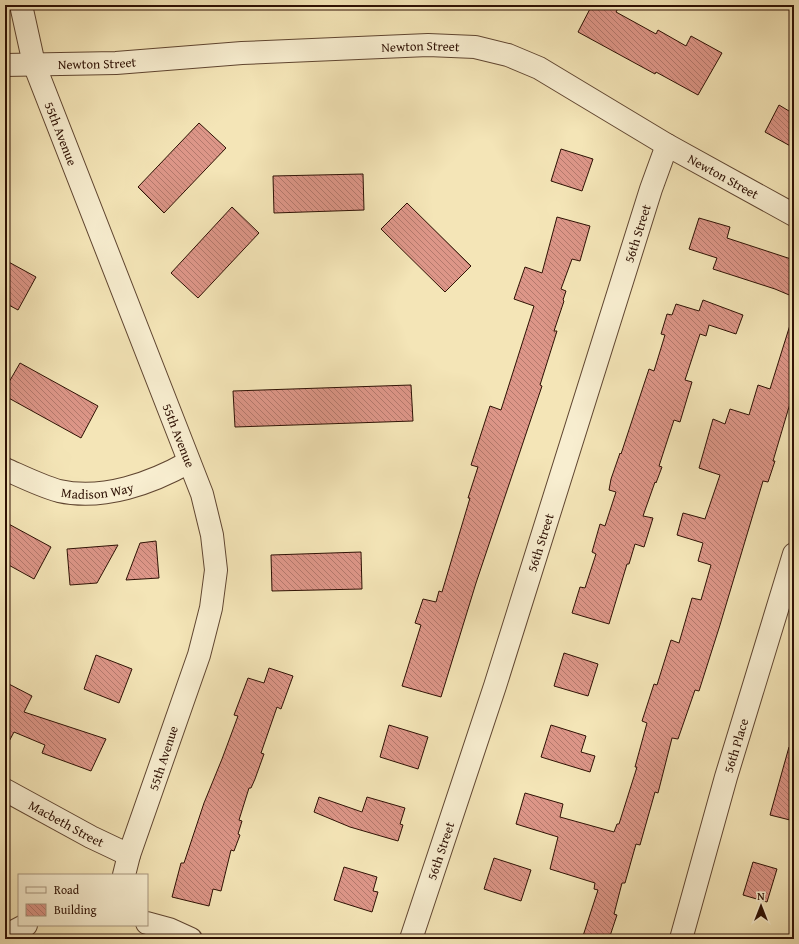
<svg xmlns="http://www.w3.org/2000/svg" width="799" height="944" font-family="'Gentium Book Plus',serif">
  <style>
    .building { fill: url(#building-back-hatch); stroke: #2e1104 }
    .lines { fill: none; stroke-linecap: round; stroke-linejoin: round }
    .minor-casing { stroke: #604631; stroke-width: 24 }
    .minor { stroke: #f8eed0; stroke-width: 22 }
    .labels { text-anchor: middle; stroke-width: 3; stroke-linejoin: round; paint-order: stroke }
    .street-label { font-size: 13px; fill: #2e1104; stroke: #f8eed0 }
  </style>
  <defs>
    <pattern id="building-back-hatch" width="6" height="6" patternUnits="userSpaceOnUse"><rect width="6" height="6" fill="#dd9688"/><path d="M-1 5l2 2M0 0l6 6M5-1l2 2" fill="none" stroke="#b4796d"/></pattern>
  </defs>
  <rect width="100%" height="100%" fill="#f4e5b7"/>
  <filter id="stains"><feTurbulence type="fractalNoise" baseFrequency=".005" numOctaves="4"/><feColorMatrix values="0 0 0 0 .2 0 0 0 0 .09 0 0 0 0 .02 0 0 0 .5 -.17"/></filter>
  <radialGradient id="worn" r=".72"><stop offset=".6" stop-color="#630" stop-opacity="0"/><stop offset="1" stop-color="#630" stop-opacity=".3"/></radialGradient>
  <!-- building -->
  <g class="building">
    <path d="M592 5H620L616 12 656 34 658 30 686 46 691 36 722 53 698 95 656 72 655 74 578 32Z"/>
    <path d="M779 105 794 114V148L765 132Z"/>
    <path d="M199 123 226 148 164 213 138 187Z"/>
    <path d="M561 149 593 159 582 191 551 181Z"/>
    <path d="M363 174 364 210 274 213 273 176Z"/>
    <path d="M407 203 471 266 445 292 381 229Z"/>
    <path d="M232 207 259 233 198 298 171 273Z"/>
    <path d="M557 217 590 226 580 261 572 259 561 289 566 291 563 300 564 301 554 331H557L540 385 542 386 476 583 441 697 402 686 421 625 415 623 423 599 436 602 439 591 442 592 470 498H468L478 467 471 465 490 406 501 410 534 306 514 299 525 267 542 273Z"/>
    <path d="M699 218 730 227 727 238 794 260V297L775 289 713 269 717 258 689 249Z"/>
    <path d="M5 260 36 277 18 310 5 303Z"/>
    <path d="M703 300 743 315 736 334 709 325 706 336 700 334 685 380 692 382 680 422 674 420 659 466 662 467 656 483 655 482 643 516 653 518 644 547 635 544 629 564H627L609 624 572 613 580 587 585 588 596 554 592 552 600 524 605 526 616 492 609 490 611 479 620 453 621 454 649 369 654 371 665 335 661 334 667 314 672 315 676 304 699 311Z"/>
    <path d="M790 325 794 326V390L773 461H775L768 482 763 481 720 625 699 691 695 690 678 739 672 738 658 793 655 792 640 845 636 844 625 883H622L614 914 617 915 609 939H582L598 890 594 889 595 883 550 869 558 837 516 824 525 793 563 804 560 817 614 832 617 824H619L637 767H635L647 723 642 721 654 684 657 685 671 640 679 643 692 598 701 600 711 565 698 561 703 543 677 535 683 513 705 519 720 475 699 468 713 419 725 424 730 409 749 415 758 385 770 389Z"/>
    <path d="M20 363 98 406 81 438 5 396V389Z"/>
    <path d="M411 385 413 421 235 427 233 391Z"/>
    <path d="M5 522 51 547 34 579 5 563Z"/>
    <path d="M156 541 159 578 126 580 140 543Z"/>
    <path d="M118 545 97 583 70 585 67 549Z"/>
    <path d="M361 552 362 589 272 591 271 555Z"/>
    <path d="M564 653 598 664 588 696 554 686Z"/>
    <path d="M96 655 132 669 119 703 84 689Z"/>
    <path d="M269 668 293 676 281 709 277 707 261 753 264 754 255 779 251 788H249L239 820 242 821 238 834 240 835 234 851 231 850 221 891 213 889 209 906 172 897 181 863H184L204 803 222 759 238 716 234 715 248 678 264 683Z"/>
    <path d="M5 682 32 696 24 712 106 739 91 771 42 753 45 745 14 732 5 749Z"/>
    <path d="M389 725 428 737 418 769 380 757Z"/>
    <path d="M551 725 586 736 581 752 595 756 590 772 541 757Z"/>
    <path d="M789 747 794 748V821L770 815Z"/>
    <path d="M319 797 362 812 367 797 405 808 400 824 403 825 398 841 350 827 314 812Z"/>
    <path d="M494 858 531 870 521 901 484 889Z"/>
    <path d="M753 862 777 869 767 902 743 895Z"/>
    <path d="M344 867 377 877 373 891 378 892 372 912 334 900Z"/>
  </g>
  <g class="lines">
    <defs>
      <g id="minor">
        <path id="s1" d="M21 5 34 64 202 494 212 535 216 570 211 608 199 655 129 855 124 875"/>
        <path id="s2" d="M5 65 116 63 242 53 428 45 475 47 508 55 539 68 667 145 794 215"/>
        <path id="s3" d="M5 469C23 477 41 486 59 491 103 501 152 483 189 462"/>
        <path id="s4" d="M5 790 91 837 129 855"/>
        <path d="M147 923 169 929 191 939"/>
        <path d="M5 936 26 925"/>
        <path id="s5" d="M411 939 495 686 651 189 667 145"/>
        <path id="s6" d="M681 939 726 777 794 554"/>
      </g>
    </defs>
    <!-- minor casing -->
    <use href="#minor" class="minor-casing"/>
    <!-- minor -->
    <use href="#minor" class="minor"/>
  </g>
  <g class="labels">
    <!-- street labels -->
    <g class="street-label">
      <text dy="5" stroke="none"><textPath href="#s2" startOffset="416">Newton Street</textPath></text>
      <text dy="5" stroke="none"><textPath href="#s2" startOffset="92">Newton Street</textPath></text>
      <text dy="5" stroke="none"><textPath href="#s1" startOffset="135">55th Avenue</textPath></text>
      <text dy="5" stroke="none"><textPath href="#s2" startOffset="752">Newton Street</textPath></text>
      <text dy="5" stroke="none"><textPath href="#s5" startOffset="741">56th Street</textPath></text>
      <text dy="5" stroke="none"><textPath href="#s1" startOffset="459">55th Avenue</textPath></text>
      <text dy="5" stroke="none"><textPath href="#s3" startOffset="97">Madison Way</textPath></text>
      <text dy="5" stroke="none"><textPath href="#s5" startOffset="417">56th Street</textPath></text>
      <text dy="5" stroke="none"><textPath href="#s6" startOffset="201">56th Place</textPath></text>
      <text transform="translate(163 758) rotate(-72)" y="5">55th Avenue</text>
      <text dy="5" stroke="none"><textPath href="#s4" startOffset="70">Macbeth Street</textPath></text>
      <text dy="5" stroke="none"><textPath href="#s5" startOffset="93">56th Street</textPath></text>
    </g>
  </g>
  <!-- margin -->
  <rect width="799" height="944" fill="none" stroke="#f4e5b7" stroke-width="20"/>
  <rect x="6" y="6" width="787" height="932" fill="none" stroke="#2e1104" stroke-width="2"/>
  <rect x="10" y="10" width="779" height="924" fill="none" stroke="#2e1104"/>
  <!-- legend -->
  <rect x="18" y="874" width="130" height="52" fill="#f8eed0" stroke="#a7967e"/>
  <rect x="26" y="887" width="20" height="6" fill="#f8eed0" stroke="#a7967e"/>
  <text x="54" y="894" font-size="12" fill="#2e1104">Road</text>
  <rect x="26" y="904" width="20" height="12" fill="url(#building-back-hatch)" stroke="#a7967e"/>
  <text x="54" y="914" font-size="12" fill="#2e1104">Building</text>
  <!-- north arrow -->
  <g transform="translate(761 906)" stroke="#f8eed0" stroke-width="3" paint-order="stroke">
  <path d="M0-3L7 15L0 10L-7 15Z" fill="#2e1104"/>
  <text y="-6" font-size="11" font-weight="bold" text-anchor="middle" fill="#2e1104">N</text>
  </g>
  <rect width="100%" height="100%" filter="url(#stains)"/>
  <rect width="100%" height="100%" fill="url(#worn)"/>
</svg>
